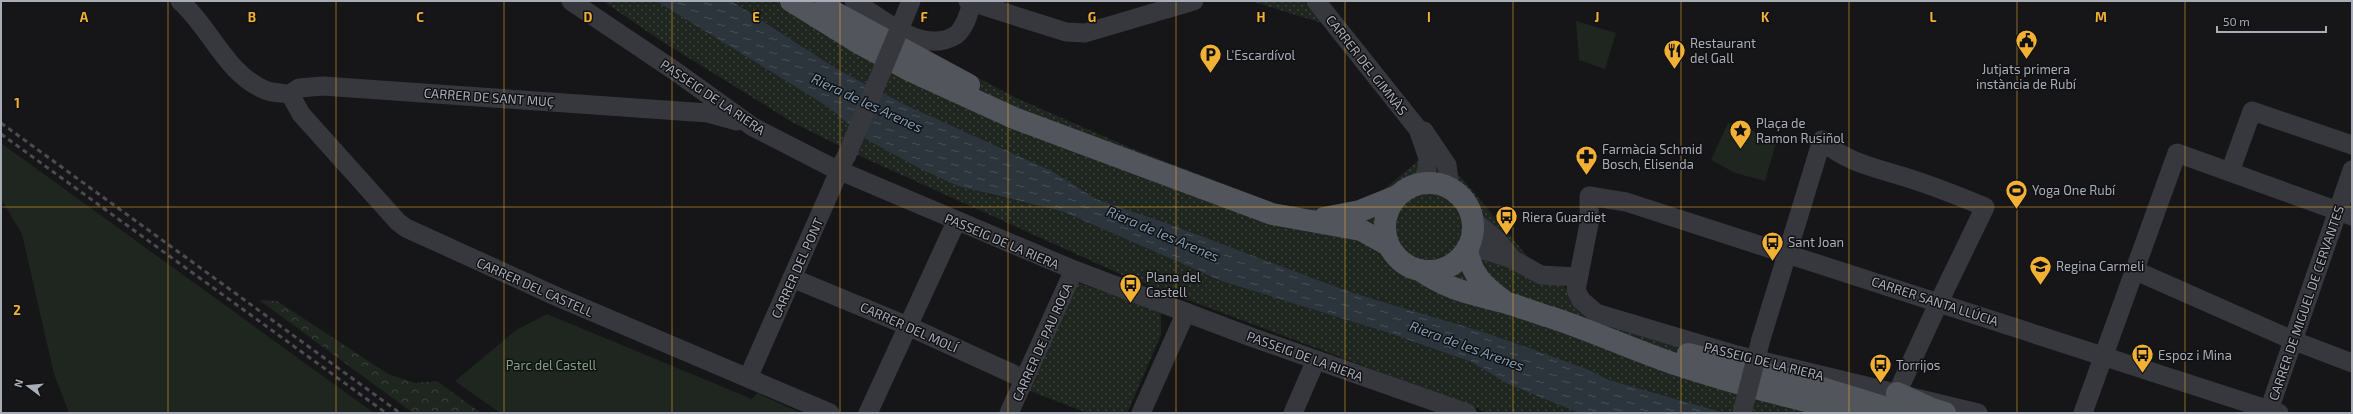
<svg xmlns="http://www.w3.org/2000/svg" width="2353" height="414" font-family="'Exo 2',sans-serif">
  <style>
    .grass { fill: url(#grass-dots) }
    .forest { fill: url(#forest-crowns) }
    .green { fill: #1e261f }
    .water { fill: url(#water-ripples) }
    .lines { fill: none; stroke-linecap: round; stroke-linejoin: round }
    .minor { stroke: #37383d; stroke-width: 19 }
    .major { stroke: #53555c; stroke-width: 22 }
    .rail { stroke: #4a4c52; stroke-width: 3; stroke-dasharray: 5 4; stroke-linecap: butt }
    .minor-bridge { stroke: #37383d; stroke-width: 19 }
    .grid { fill: none; stroke: #f2b134; stroke-width: 1; stroke-opacity: 0.55 }
    .labels { text-anchor: middle; stroke-width: 3; stroke-linejoin: round; paint-order: stroke }
    .poi-label { font-size: 13px; fill: #a8adb8; stroke: #111113; text-anchor: start }
    .street-label { font-size: 13px; fill: #a8adb8; stroke: #111113 }
    .park-label { font-size: 13px; fill: #7fa381; stroke: #111113 }
    .water-label { font-size: 14px; font-style: italic; fill: #7f9bb3; stroke: #111113 }
    .grid-label { font-size: 13px; text-anchor: middle; font-weight: bold; fill: #f2b134; stroke: #111113; stroke-width: 3; stroke-linejoin: round; paint-order: stroke }
  </style>
  <defs>
    <pattern id="grass-dots" width="8" height="8" patternUnits="userSpaceOnUse"><rect width="8" height="8" fill="#1e261f"/><path d="M2 2h.1M6 6h.1" fill="none" stroke="#3c433d" stroke-width="1.8" stroke-linecap="round"/></pattern>
    <pattern id="forest-crowns" width="20" height="18" patternUnits="userSpaceOnUse"><rect width="20" height="18" fill="#1e261f"/><path d="M2 6a3 3 0 1 1 6 0M12 15a3 3 0 1 1 6 0" fill="none" stroke="#3c433d"/></pattern>
    <pattern id="water-ripples" width="26" height="14" patternUnits="userSpaceOnUse"><rect width="26" height="14" fill="#2c353c"/><path d="M2 4q2-2 4 0t4 0M15 11q2-2 4 0t4 0" fill="none" stroke="#485056"/></pattern>
  </defs>
  <rect width="100%" height="100%" fill="#161618"/>
  <!-- grass -->
  <g class="grass">
    <path d="M603 1H656L828 107 869 141 951 182 991 195 1064 212 1220 281 1386 332 1471 362 1508 384 1579 413H1489L1127 277 860 156 792 122 660 40Z"/>
    <path d="M733 1H834L1016 98 1133 149 1276 204 1305 208 1343 207 1376 196 1418 161 1460 176 1532 262 1561 283 1575 300 1953 413H1725L1609 380 1587 369 1487 333 1350 292 1169 224 1096 199 1052 171 908 106 837 69Z"/>
    <path d="M1251 1H1304L1322 23Z"/>
    <path d="M1075 282 1161 311V335L1127 413H1088L1027 390Z"/>
  </g>
  <!-- forest -->
  <path class="forest" d="M259 300 277 301 388 374 415 383 437 381 481 413H413Z"/>
  <!-- green -->
  <g class="green">
    <path d="M1576 21 1616 33 1605 69 1579 60Z"/>
    <path d="M1728 123 1746 127 1776 143 1765 181 1735 173 1711 160Z"/>
    <path d="M1 143 374 413H69L54 374 22 234 1 199Z"/>
    <path d="M547 314 752 399 757 393 801 413H500L455 381 516 330Z"/>
  </g>
  <!-- water -->
  <path class="water" d="M656 1H732L837 69 908 106 1052 171 1096 199 1169 224 1350 292 1487 333 1587 369 1609 380 1725 413H1579L1508 384 1471 362 1386 332 1221 281 1064 212 958 186 923 170 869 141 828 107Z"/>
  <g class="lines">
    <!-- minor -->
    <g class="minor">
      <path d="M180 1C210 27 226 74 265 90 272 93 282 93 290 94"/>
      <path d="M571 1 675 71 753 127 831 167 1074 270 1251 337 1467 413"/>
      <path d="M854 1C881 18 923 56 956 35 965 28 969 13 972 3"/>
      <path d="M968 1 1066 32 1085 33 1194 1"/>
      <path d="M1316 1 1418 129 1428 158 1427 169 1422 183"/>
      <path d="M290 94 301 114 398 222 406 228 560 298 830 413"/>
      <path d="M290 94 299 88 323 86 708 113 737 121"/>
      <path d="M1424 131 1447 165 1450 188"/>
      <path d="M2230 172 2252 111 2352 145"/>
      <path d="M1473 220 1497 240 1512 259"/>
      <path d="M1467 249 1488 251 1512 259 1541 275 1578 277"/>
      <path d="M2134 270 2292 340 2352 363"/>
      <path d="M792 278 908 326 1024 379"/>
      <path d="M1761 339 1822 140C1845 163 1881 169 1911 179 1936 187 1961 197 1985 207L1939 302 1897 393"/>
      <path d="M748 378 844 160"/>
      <path d="M868 413 956 222"/>
      <path d="M1009 413 1074 270"/>
      <path d="M1141 413 1186 312"/>
      <path d="M1293 413 1316 360"/>
      <path d="M1978 413 1737 355 1596 313 1581 300 1576 290 1589 224V196L1626 202 2279 413"/>
      <path d="M2083 413 2177 153 2352 216"/>
      <path d="M2268 413 2352 170"/>
    </g>
    <!-- major -->
    <g class="major">
      <path d="M791 1 857 42 911 71 1014 118 1272 214 1361 230 1388 245"/>
      <path d="M825 7 969 85"/>
      <circle cx="1429" cy="227" r="44"/>
      <path d="M1324 218 1360 211 1397 196"/>
      <path d="M1467 249C1471 274 1484 287 1503 300"/>
      <path d="M1420 270C1447 290 1476 295 1507 303 1522 307 1536 313 1550 317 1593 331 1633 350 1675 364 1735 384 1795 399 1857 413"/>
      <path d="M1688 354 1822 388 1903 413"/>
      <path d="M1897 393 1932 409 1945 413"/>
    </g>
    <!-- rail -->
    <g class="rail">
      <path d="M1 123 400 413"/>
      <path d="M1 134 386 413"/>
    </g>
    <!-- minor-bridge -->
    <g class="minor-bridge">
      <path d="M846 157 911 1"/>
      <path d="M1742 413 1761 339"/>
    </g>
  </g>
  <!-- grid -->
  <path class="grid" d="M168 1V413M336 1V413M504 1V413M672 1V413M840 1V413M1008 1V413M1176 1V413M1345 1V413M1513 1V413M1681 1V413M1849 1V413M2017 1V413M2185 1V413M1 207H2352"/>
  <!-- icons -->
  <defs>
    <symbol id="civic-pin" viewBox="-11 -11 22 30"><path d="M0 17L-7.5 6A9.5 9.5 0 1 1 7.5 6Z" fill="#f2b134" stroke="#111113"/><path d="M-.6-6.5H3V-4.5H.6V-3L4-1V1h2V6H-6V1h2V-1L-.6-3ZM-1.2 2.5V6h2.4V2.5Z" fill="#111"/></symbol>
    <symbol id="restaurant-pin" viewBox="-11 -11 22 30"><path d="M0 17L-7.5 6A9.5 9.5 0 1 1 7.5 6Z" fill="#f2b134" stroke="#111113"/><path d="M-5-6h1v4h1v-4h1v4h1v-4h1v5L-1.5 .5V6h-2V.5L-5-1ZM5-6V6H3V1.5H1.5Q1.5-4 5-6Z" fill="#111"/></symbol>
    <symbol id="parking-pin" viewBox="-11 -11 22 30"><path d="M0 17L-7.5 6A9.5 9.5 0 1 1 7.5 6Z" fill="#f2b134" stroke="#111113"/><path d="M-3.5-5.5H1a3.5 3.5 0 0 1 0 7H-1V5.5H-3.5ZM-1-3.4V-.6H.8a1.4 1.4 0 0 0 0-2.8Z" fill="#111"/></symbol>
    <symbol id="sight-pin" viewBox="-11 -11 22 30"><path d="M0 17L-7.5 6A9.5 9.5 0 1 1 7.5 6Z" fill="#f2b134" stroke="#111113"/><path d="M0-6L1.8-2.2L6-1.7L2.9 1.2L3.7 5.4L0 3.3L-3.7 5.4L-2.9 1.2L-6-1.7L-1.8-2.2Z" fill="#111"/></symbol>
    <symbol id="pharmacy-pin" viewBox="-11 -11 22 30"><path d="M0 17L-7.5 6A9.5 9.5 0 1 1 7.5 6Z" fill="#f2b134" stroke="#111113"/><path d="M-2-6h4v4h4v4h-4v4h-4v-4h-4v-4h4Z" fill="#111"/></symbol>
    <symbol id="stadium-pin" viewBox="-11 -11 22 30"><path d="M0 17L-7.5 6A9.5 9.5 0 1 1 7.5 6Z" fill="#f2b134" stroke="#111113"/><path d="M0-5a6.5 5 0 1 0 0 10a6.5 5 0 1 0 0-10ZM-3.5-1.8h7v3.6h-7Z" fill="#111"/></symbol>
    <symbol id="bus-pin" viewBox="-11 -11 22 30"><path d="M0 17L-7.5 6A9.5 9.5 0 1 1 7.5 6Z" fill="#f2b134" stroke="#111113"/><path d="M-5-6H5V4H4V6H2V4H-2V6H-4V4H-5ZM-3.5-4V0h7V-4ZM-3.5 1.2v1.5H-2V1.2ZM2 1.2v1.5H3.5V1.2Z" fill="#111"/></symbol>
    <symbol id="school-pin" viewBox="-11 -11 22 30"><path d="M0 17L-7.5 6A9.5 9.5 0 1 1 7.5 6Z" fill="#f2b134" stroke="#111113"/><path d="M0-5L7-2L0 1L-7-2ZM-4 1L0 2.5L4 1V4Q0 6-4 4Z" fill="#111"/></symbol>
  </defs>
  <g fill-rule="evenodd">
    <use href="#civic-pin" x="2014" y="28" width="25" height="34"/>
    <use href="#restaurant-pin" x="1662" y="38" width="25" height="34"/>
    <use href="#parking-pin" x="1198" y="42" width="25" height="34"/>
    <use href="#sight-pin" x="1728" y="118" width="25" height="34"/>
    <use href="#pharmacy-pin" x="1574" y="144" width="25" height="34"/>
    <use href="#stadium-pin" x="2004" y="178" width="25" height="34"/>
    <use href="#bus-pin" x="1494" y="204" width="25" height="34"/>
    <use href="#bus-pin" x="1760" y="230" width="25" height="34"/>
    <use href="#school-pin" x="2028" y="254" width="25" height="34"/>
    <use href="#bus-pin" x="1118" y="272" width="25" height="34"/>
    <use href="#bus-pin" x="2130" y="342" width="25" height="34"/>
    <use href="#bus-pin" x="1868" y="352" width="25" height="34"/>
  </g>
  <g class="labels">
    <!-- poi labels -->
    <g class="poi-label">
      <text x="1690" y="48">Restaurant<tspan x="1690" dy="15">del Gall</tspan></text>
      <text x="1226" y="60">L'Escardívol</text>
      <text x="2026" y="74" text-anchor="middle">Jutjats primera<tspan x="2026" dy="15">instància de Rubí</tspan></text>
      <text x="1756" y="128">Plaça de<tspan x="1756" dy="15">Ramon Rusiñol</tspan></text>
      <text x="1602" y="154">Farmàcia Schmid<tspan x="1602" dy="15">Bosch, Elisenda</tspan></text>
      <text x="2032" y="195">Yoga One Rubí</text>
      <text x="1522" y="222">Riera Guardiet</text>
      <text x="1788" y="247">Sant Joan</text>
      <text x="2056" y="271">Regina Carmeli</text>
      <text x="1146" y="282">Plana del<tspan x="1146" dy="15">Castell</tspan></text>
      <text x="2158" y="360">Espoz i Mina</text>
      <text x="1896" y="370">Torrijos</text>
    </g>
    <!-- street labels -->
    <g class="street-label">
      <text transform="translate(1367 65) rotate(52)" y="5">CARRER DEL GIMNÀS</text>
      <text transform="translate(489 97) rotate(4)" y="5">CARRER DE SANT MUÇ</text>
      <text transform="translate(713 97) rotate(34)" y="5">PASSEIG DE LA RIERA</text>
      <text transform="translate(1002 241) rotate(23)" y="5">PASSEIG DE LA RIERA</text>
      <text transform="translate(797 268) rotate(-66)" y="5">CARRER DEL PONT</text>
      <text transform="translate(535 287) rotate(24)" y="5">CARRER DEL CASTELL</text>
      <text transform="translate(1935 301) rotate(18)" y="5">CARRER SANTA LLÚCIA</text>
      <text transform="translate(2306 303) rotate(-71)" y="5">CARRER DE MIGUEL DE CERVANTES</text>
      <text transform="translate(909 327) rotate(24)" y="5">CARRER DEL MOLÍ</text>
      <text transform="translate(1042 342) rotate(-66)" y="5">CARRER DE PAU ROCA</text>
      <text transform="translate(1305 356) rotate(20)" y="5">PASSEIG DE LA RIERA</text>
      <text transform="translate(1764 361) rotate(14)" y="5">PASSEIG DE LA RIERA</text>
    </g>
    <!-- park labels -->
    <g class="park-label">
      <text x="551" y="370">Parc del Castell</text>
    </g>
    <!-- water labels -->
    <g class="water-label">
      <text transform="translate(867 103) rotate(25)" y="5">Riera de les Arenes</text>
      <text transform="translate(1163 234) rotate(23)" y="5">Riera de les Arenes</text>
      <text transform="translate(1467 346) rotate(20)" y="5">Riera de les Arenes</text>
    </g>
  </g>
  <g class="grid-label">
    <text x="84" y="22">A</text>
    <text x="252" y="22">B</text>
    <text x="420" y="22">C</text>
    <text x="588" y="22">D</text>
    <text x="756" y="22">E</text>
    <text x="924" y="22">F</text>
    <text x="1092" y="22">G</text>
    <text x="1261" y="22">H</text>
    <text x="1429" y="22">I</text>
    <text x="1597" y="22">J</text>
    <text x="1765" y="22">K</text>
    <text x="1933" y="22">L</text>
    <text x="2101" y="22">M</text>
    <text x="17" y="108">1</text>
    <text x="17" y="315">2</text>
  </g>
  <!-- border -->
  <rect width="2353" height="414" fill="none" stroke="#a8adb8" stroke-width="4"/>
  <!-- north arrow -->
  <g transform="translate(28 386) rotate(286)" stroke="#111113" stroke-width="3" paint-order="stroke">
  <path d="M0-3L7 15L0 10L-7 15Z" fill="#a8adb8"/>
  <text y="-6" font-size="11" font-weight="bold" text-anchor="middle" fill="#a8adb8">N</text>
  </g>
  <!-- scale -->
  <path d="M2217 26v6h109v-6" fill="none" stroke="#a8adb8" stroke-width="2"/>
  <text x="2223" y="26" font-size="12" fill="#a8adb8" stroke="#111113" stroke-width="3" paint-order="stroke">50 m</text>
</svg>
